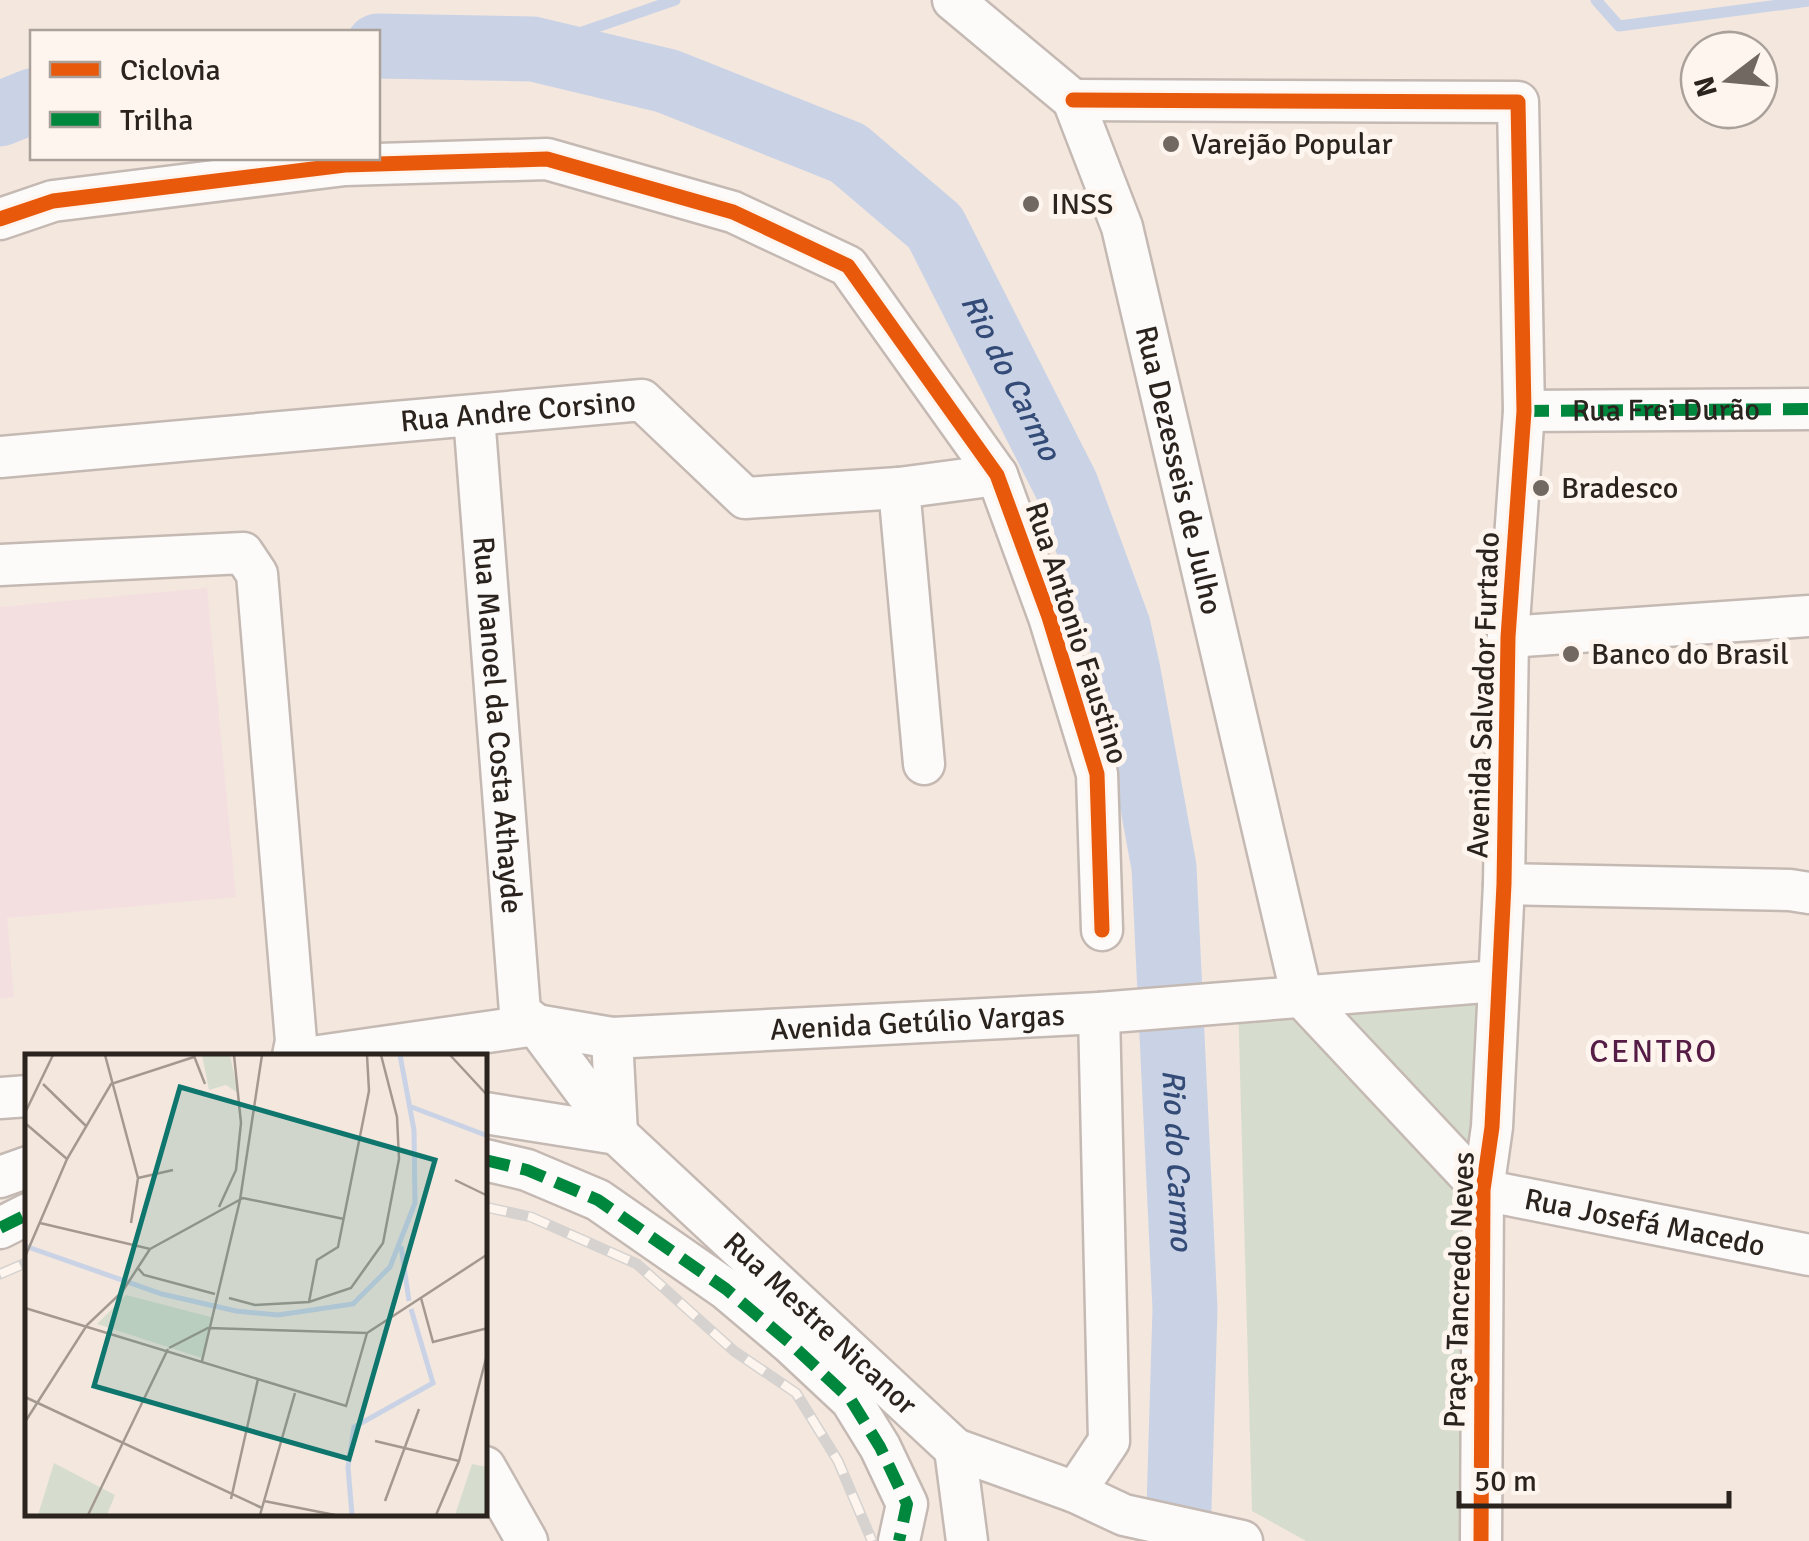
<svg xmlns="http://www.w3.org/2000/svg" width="1809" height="1541" font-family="Signika,sans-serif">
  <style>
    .commercial { fill: #f3dfe0 }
    .green { fill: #d7ddce }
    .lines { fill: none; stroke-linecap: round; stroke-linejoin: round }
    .stream { stroke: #cad3e6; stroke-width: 11 }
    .river { stroke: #cad3e6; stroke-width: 65 }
    .minor-casing { stroke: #c4b9b3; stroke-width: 45 }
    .minor { stroke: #fdfbfa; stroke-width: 40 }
    .rail-casing { stroke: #d5d2cf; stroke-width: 11 }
    .rail { stroke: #fef5ef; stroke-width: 8; stroke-dasharray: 22; stroke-linecap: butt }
    .quiet { stroke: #00873e; stroke-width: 12; stroke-dasharray: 25 12; stroke-linecap: butt }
    .cycleway-casing { stroke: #fef5ef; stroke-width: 21 }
    .cycleway { stroke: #e8590c; stroke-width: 15 }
    .poi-dot { fill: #716861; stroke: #fef5ef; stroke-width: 4 }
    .labels { text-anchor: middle; stroke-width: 10; stroke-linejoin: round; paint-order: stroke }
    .poi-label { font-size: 30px; fill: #2b231d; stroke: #fef5ef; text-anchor: start }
    .street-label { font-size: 30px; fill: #2b231d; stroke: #fef5ef }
    .water-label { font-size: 32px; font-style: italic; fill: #334b76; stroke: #fef5ef }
    .neighbourhood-label { font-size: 32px; letter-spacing: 2.5px; fill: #551c45; stroke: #fef5ef }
    .inset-river { fill: none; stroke: #cad3e6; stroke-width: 5 }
    .inset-road { fill: none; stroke: #a49991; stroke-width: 2.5 }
    .view { fill: #0f766e; fill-opacity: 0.15; stroke: #0f766e; stroke-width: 5 }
    .inset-edge { fill: none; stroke: #2b231d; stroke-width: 5 }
  </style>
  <rect width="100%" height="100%" fill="#f4e7de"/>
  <!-- commercial -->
  <path class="commercial" d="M207 588 236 897 7 918 14 997 0 999V607Z"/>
  <!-- green -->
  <path class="green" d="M1480 986 1462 1541H1306L1252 1511 1238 1001Z"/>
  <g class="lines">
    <!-- stream -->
    <g class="stream">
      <path d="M1596 0 1619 26 1809 1"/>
      <path d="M533 49 675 0"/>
    </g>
    <!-- river -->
    <g class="river">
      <path id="s1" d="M378 46 533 49 667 81 848 153 935 227 1066 485 1118 626 1128 671 1164 867 1185 1309 1178 1541"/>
      <path d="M0 114 32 101"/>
    </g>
    <defs>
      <g id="minor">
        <path id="s2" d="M953 0 1073 100 1122 227 1302 997 1483 1190"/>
        <path d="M1073 100 1518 102 1524 411 1508 637 1504 884 1492 1127 1483 1190 1481 1541"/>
        <path d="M0 219 53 201 345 165 547 159 733 212 848 266 997 475 1049 617 1097 774 1102 930"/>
        <path d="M1524 411 1809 409"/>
        <path id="s3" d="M474 416 520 1012 536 1025 617 1134 955 1449 967 1541"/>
        <path id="s4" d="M0 457 642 400 745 498 899 488 997 475"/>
        <path d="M899 488 924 764"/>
        <path d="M0 565 243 553 257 574 296 1041 293 1056"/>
        <path d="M1508 637 1809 616"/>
        <path d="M1504 884 1790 890 1809 893"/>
        <path d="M612 1038 617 1134"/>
        <path id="s5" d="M319 1056 536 1025 612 1038 1099 1013 1497 981"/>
        <path d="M0 1098 28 1096"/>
        <path d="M485 1113 617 1134"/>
        <path d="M485 1160 527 1170 598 1200 726 1289 790 1343 851 1400 880 1447 907 1504 899 1541"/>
        <path d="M0 1177 28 1167"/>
        <path id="s6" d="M1483 1190 1809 1255"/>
        <path d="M0 1228 28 1214"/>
        <path d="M955 1449 1075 1492 1124 1515 1242 1541"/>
        <path d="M485 1467 527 1541"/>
        <path d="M1075 1492 1109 1441 1099 1013"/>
      </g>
    </defs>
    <!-- minor casing -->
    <use href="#minor" class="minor-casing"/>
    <!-- minor -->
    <use href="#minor" class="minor"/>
    <defs>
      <g id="rail">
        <path d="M485 1207 531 1217 637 1264 734 1351 796 1393 838 1461 872 1541"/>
        <path d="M0 1274 28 1262"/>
      </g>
    </defs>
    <!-- rail casing -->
    <use href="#rail" class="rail-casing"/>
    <!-- rail -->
    <use href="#rail" class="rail"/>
    <!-- quiet -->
    <g class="quiet">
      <path id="s7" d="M1524 411 1809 409"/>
      <path d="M485 1160 527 1170 598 1200 726 1289 790 1343 851 1400 880 1447 907 1504 899 1541"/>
      <path d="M0 1228 28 1214"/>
    </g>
    <defs>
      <g id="cycleway">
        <path d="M1073 100 1518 102 1524 411 1508 637 1504 884 1492 1127 1483 1190 1481 1541"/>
        <path d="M0 219 53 201 345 165 547 159 733 212 848 266 997 475 1049 617 1097 774 1102 930"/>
      </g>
    </defs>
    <!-- cycleway casing -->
    <use href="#cycleway" class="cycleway-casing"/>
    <!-- cycleway -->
    <use href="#cycleway" class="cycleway"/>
  </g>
  <!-- markers -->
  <g class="poi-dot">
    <circle cx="1171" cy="144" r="10"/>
    <circle cx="1031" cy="204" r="10"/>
    <circle cx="1541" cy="488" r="10"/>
    <circle cx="1571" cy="654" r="10"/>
  </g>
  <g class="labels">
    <!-- poi labels -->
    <g class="poi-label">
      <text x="1191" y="154">Varejão Popular</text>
      <text x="1051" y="214">INSS</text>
      <text x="1561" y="498">Bradesco</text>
      <text x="1591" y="664">Banco do Brasil</text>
    </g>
    <!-- street labels -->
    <g class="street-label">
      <text dy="10" stroke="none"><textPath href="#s7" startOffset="142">Rua Frei Durão</textPath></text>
      <text dy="10" stroke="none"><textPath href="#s4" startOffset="520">Rua Andre Corsino</textPath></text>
      <text dy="10" stroke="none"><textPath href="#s2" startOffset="542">Rua Dezesseis de Julho</textPath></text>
      <text transform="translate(1077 633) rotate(72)" y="10">Rua Antonio Faustino</text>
      <text transform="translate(1483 695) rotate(-88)" y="10">Avenida Salvador Furtado</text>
      <text dy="10" stroke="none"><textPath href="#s3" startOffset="310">Rua Manoel da Costa Athayde</textPath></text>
      <text dy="10" stroke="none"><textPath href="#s5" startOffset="602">Avenida Getúlio Vargas</textPath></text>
      <text dy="10" stroke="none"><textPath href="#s6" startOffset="165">Rua Josefá Macedo</textPath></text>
      <text transform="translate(1459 1290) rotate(-88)" y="10">Praça Tancredo Neves</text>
      <text dy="10" stroke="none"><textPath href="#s3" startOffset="1032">Rua Mestre Nicanor</textPath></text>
    </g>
    <!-- water labels -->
    <g class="water-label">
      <text dy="11" stroke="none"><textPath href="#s1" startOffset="770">Rio do Carmo</textPath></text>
      <text dy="11" stroke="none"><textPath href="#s1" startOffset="1580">Rio do Carmo</textPath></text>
    </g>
    <!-- neighbourhood labels -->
    <g class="neighbourhood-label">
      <text x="1654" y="1062">CENTRO</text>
    </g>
  </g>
  <!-- overview -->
  <g transform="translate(25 1054)">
    <rect width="462" height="462" fill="#f4e7de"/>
    <path d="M177 1H205L213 39 201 31 184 36ZM101 241 186 263 177 304 72 270ZM29 409 90 441 82 461H13ZM447 410 462 413V461H430Z" fill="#d7ddce"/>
    <path class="inset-river" d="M384 52 463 82M0 192 137 240 211 257 253 261 328 250 365 213 390 149 389 76 375 1M376 192 384 247M327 461 323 413 329 373 408 329 386 255"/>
    <path class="inset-road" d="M80 1 113 124 106 169M425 1 463 42M169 2 180 30M18 30 61 72M0 59 28 1M0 69 42 105M113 124 148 116M430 126 463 142M194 153 211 116 216 69 209 1M15 169 125 195 218 144 319 165M0 203 42 105 86 30 169 3M112 213 119 221 190 240M204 244 230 251 284 248 326 234 358 189 374 105 372 63 356 1M396 244 408 288 463 274M284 248 292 206 313 193 344 37 342 1M0 254 321 352 342 279M144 294 183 274 342 279 463 200M177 307 215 146 237 1M0 343 237 454M0 368 62 271 97 238 125 195M350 387 434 407M206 445 233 325M239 447 310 461M360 447 394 355M63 461 143 295M235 461 270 339M411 461 434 407 463 297"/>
    <path class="view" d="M155 33 410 106 324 405 69 332Z"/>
    <rect width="462" height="462" class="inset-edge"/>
  </g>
  <!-- legend -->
  <rect x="30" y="30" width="350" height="130" fill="#fef5ef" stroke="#aaa19b" stroke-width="2.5"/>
  <rect x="50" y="62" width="50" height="15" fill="#e8590c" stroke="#aaa19b" stroke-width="2.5"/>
  <text x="120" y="80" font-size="30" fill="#2b231d">Ciclovia</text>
  <rect x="50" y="112" width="50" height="15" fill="#00873e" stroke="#aaa19b" stroke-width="2.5"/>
  <text x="120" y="130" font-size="30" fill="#2b231d">Trilha</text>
  <!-- north arrow -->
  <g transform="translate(1729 80) rotate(254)"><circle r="48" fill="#fef5ef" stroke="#aaa19b" stroke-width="2.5"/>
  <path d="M0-8L18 38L0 25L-18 38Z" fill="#716861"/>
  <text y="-15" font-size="28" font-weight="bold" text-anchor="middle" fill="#2b231d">N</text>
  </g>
  <!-- scale -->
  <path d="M1459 1491v15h270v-15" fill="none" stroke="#2b231d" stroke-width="5"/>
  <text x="1474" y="1491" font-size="30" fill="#2b231d" stroke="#fef5ef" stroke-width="8" paint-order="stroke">50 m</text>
</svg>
